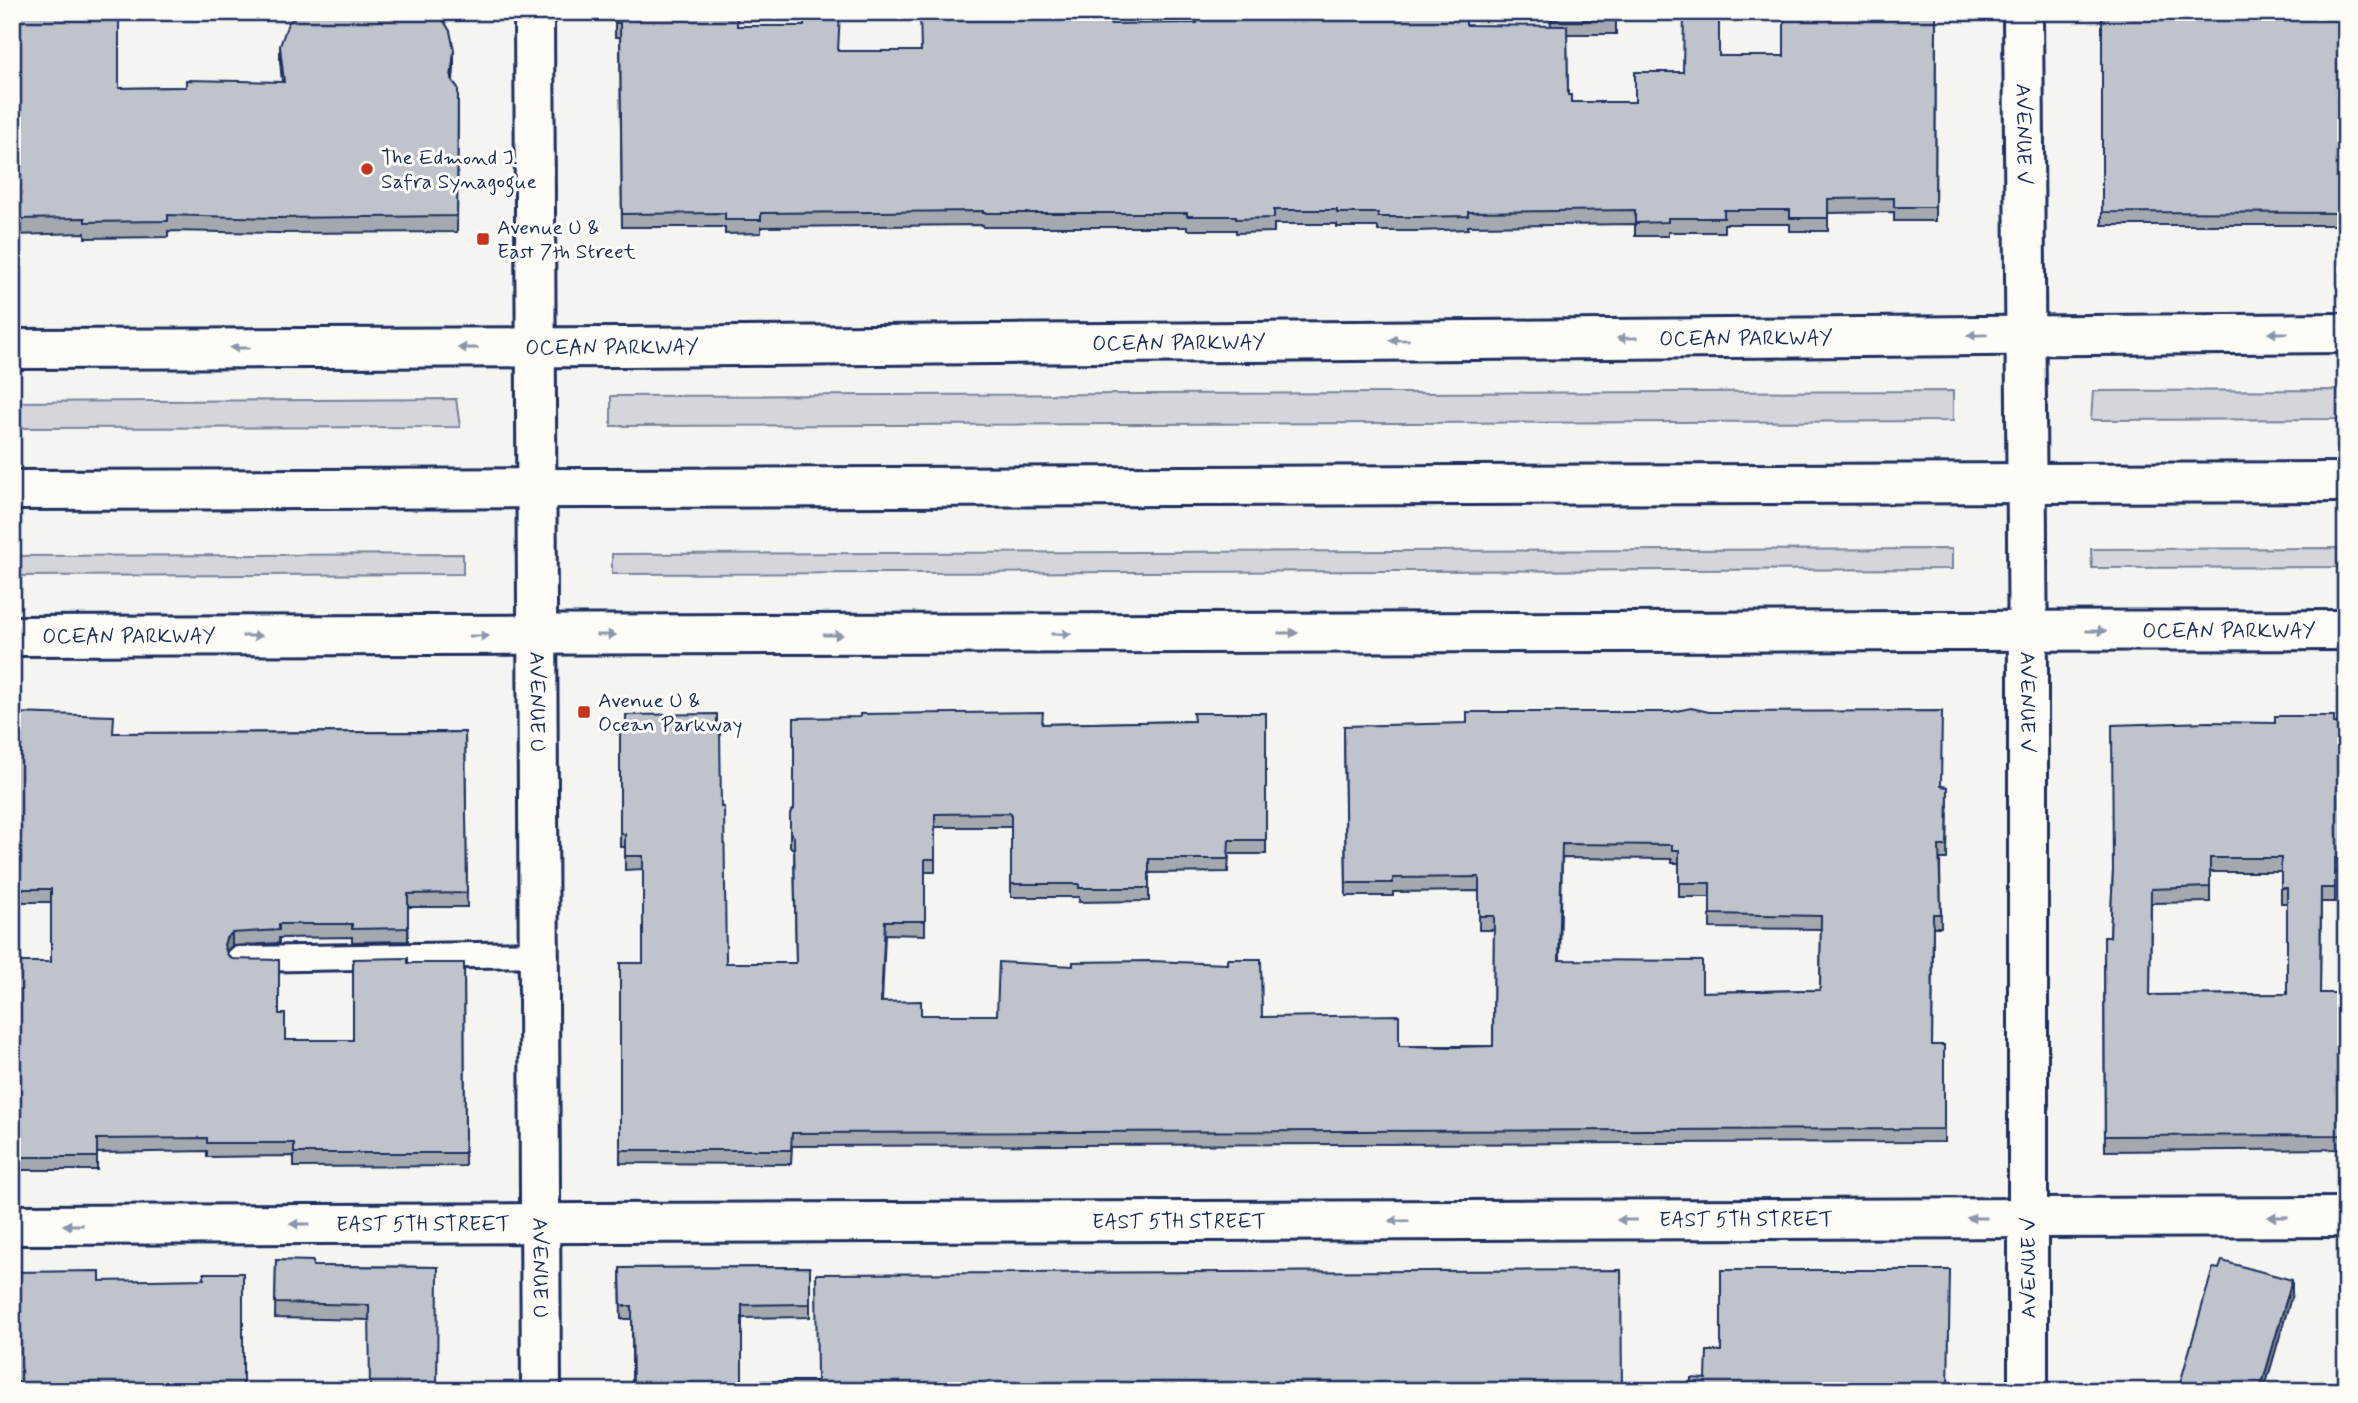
<svg xmlns="http://www.w3.org/2000/svg" width="2358" height="1403" font-family="Mynerve,sans-serif">
  <style>
    .green { fill: #d4d6db; stroke: #78829c; stroke-width: 2 }
    .lines { fill: none; stroke-linecap: round; stroke-linejoin: round }
    .lane-casing { stroke: #1b2f5e; stroke-width: 30 }
    .street-casing { stroke: #1b2f5e; stroke-width: 44 }
    .secondary-casing { stroke: #1b2f5e; stroke-width: 44 }
    .primary-casing { stroke: #1b2f5e; stroke-width: 44 }
    .lane { stroke: #fdfcf7; stroke-width: 24 }
    .street { stroke: #fdfcf7; stroke-width: 38 }
    .secondary { stroke: #fdfcf7; stroke-width: 38 }
    .primary { stroke: #fdfcf7; stroke-width: 38 }
    .wall { fill: #a4a8af; stroke: #1b2f5e; stroke-width: 2; fill-rule: evenodd }
    .shaded-wall { fill: #86888f; stroke: #1b2f5e; stroke-width: 2 }
    .building { fill: #bfc3cc; stroke: #1b2f5e; stroke-width: 2; fill-rule: evenodd }
    .oneway { fill: #8c96aa }
    .poi-dot { fill: #c8321e; stroke: #fdfcf7; stroke-width: 2.5 }
    .labels { text-anchor: middle; stroke-width: 6; stroke-linejoin: round; paint-order: stroke }
    .street-label { font-size: 21px; fill: #1b2f5e; stroke: #fdfcf7 }
    .poi-label { font-size: 21px; fill: #1b2f5e; stroke: #fdfcf7; text-anchor: start }
  </style>
  <rect width="100%" height="100%" fill="#f4f4f1"/>
  <filter id="ink" filterUnits="userSpaceOnUse"><feTurbulence type="fractalNoise" baseFrequency=".0143" numOctaves="2"/><feDisplacementMap in="SourceGraphic" scale="14" xChannelSelector="R" yChannelSelector="G"/><feConvolveMatrix kernelMatrix="1 2 1 2 8 2 1 2 1" color-interpolation-filters="sRGB"/></filter>
  <g filter="url(#ink)">
    <!-- green -->
    <g class="green">
      <path d="M2346 390V419L2091 420 2093 391Z"/>
      <path d="M1953 391V421L611 426V396Z"/>
      <path d="M456 399 460 427 12 428V402Z"/>
      <path d="M2346 548V567L2092 568 2091 549Z"/>
      <path d="M1952 549V569L612 574V554Z"/>
      <path d="M463 554V574L12 576V556Z"/>
    </g>
    <g class="lines">
      <defs>
        <path id="lane" d="M239 959 539 954"/>
        <g id="street">
          <path id="s1" d="M2023 12 2028 670V1391"/>
          <path id="s2" d="M12 349 622 347 2346 333"/>
          <path id="s3" d="M12 636 2346 630"/>
          <path id="s4" d="M12 1225 2346 1217"/>
        </g>
        <g id="secondary">
          <path id="s5" d="M534 12 541 1391"/>
        </g>
        <path id="primary" d="M12 490 2346 482"/>
      </defs>
      <!-- lane casing -->
      <use href="#lane" class="lane-casing"/>
      <!-- street casing -->
      <use href="#street" class="street-casing"/>
      <!-- secondary casing -->
      <use href="#secondary" class="secondary-casing"/>
      <!-- primary casing -->
      <use href="#primary" class="primary-casing"/>
      <!-- lane -->
      <use href="#lane" class="lane"/>
      <!-- street -->
      <use href="#street" class="street"/>
      <!-- secondary -->
      <use href="#secondary" class="secondary"/>
      <!-- primary -->
      <use href="#primary" class="primary"/>
    </g>
    <!-- wall -->
    <g class="wall">
      <path d="M12 12 119 88 186 87 282 82 280 61V46L454 66 453 81 458 88 457 232 277 233 168 231V237L85 238V233L12 235Z"/>
      <path d="M615 12 737 26 839 51H921L1110 24 1551 26 1550 12H1616V34H1567L1568 95 1571 102H1635L1683 72 1719 56H1784V12H1949V15H1936L1935 221H1894V212L1828 213V231H1790V224H1724V232H1668V236H1635V224L1468 226V229L1418 231H1378V227H1337V224H1274V232L1236 233V230H1187V227H983V225L761 227V233L725 234V227H622L620 37H615Z"/>
      <rect x="2102" y="12" width="244" height="213"/>
      <path d="M12 713 114 733 465 732 467 907H408V941L352 942V937L279 938V943L232 946 226 951 227 954 279 1014 285 1040H353L408 963H464L465 1166 294 1167V1156L207 1157V1151L97 1153V1170H12V962H51V902H12Z"/>
      <path d="M1266 713V854H1229L1228 872 1149 873V901L1079 902V897H1011V827H935V872H925V935L885 934 882 1002 921 1015 1262 1017 1399 1046H1493L1494 930H1479V891L1393 892V896H1346L1344 726 1948 787 1947 859H1940L1941 927H1933L1932 1045H1944V1142L792 1146 791 1164 620 1163V963H643V869L625 870V847H620V728L721 807 726 963H796L794 850 790 846V813L1043 724 1194 721ZM1562 858 1672 859V863H1679V897H1710V928L1821 929 1820 990 1702 992 1560 960Z"/>
      <path d="M2346 723V873H2335V902H2321L2320 993H2346V1149L2105 1151 2104 937H2110L2113 871ZM2210 872H2281V903H2287V994L2150 995 2151 903 2210 902Z"/>
      <path d="M276 1260 313 1266 438 1267 369 1320 275 1318Z"/>
      <path d="M810 1267V1317L742 1318V1381L1622 1391H632V1319H621L620 1268Z"/>
      <path d="M12 1272 243 1391H12Z"/>
    </g>
    <!-- shaded-wall -->
    <g class="shaded-wall">
      <path d="M454 50V66L451 95V79Z"/>
      <path d="M232 933V946L226 951 224 945 226 938Z"/>
      <path d="M2292 1280V1294L2264 1391H2260Z"/>
    </g>
    <!-- building -->
    <g class="building">
      <path d="M12 12H119V88L186 87V80L284 82 280 46 288 23 301 12H434L442 18 450 31 454 50 451 79 458 88 457 216 277 218 168 215V221L85 222V218L12 219Z"/>
      <path d="M615 12H737V26H804V12H840L838 51H921L920 12H1110V24L1197 23V12H1466V25L1567 26 1568 95H1571V102H1635V72H1683L1684 12H1719V56H1784V12H1936L1935 207H1894V198L1828 199V218H1790V210H1724V218H1668V222L1635 223V210L1468 212V216L1418 217H1378V213H1337V210H1274V218L1236 219V216H1187V213H983V211L761 213V220H725V213L622 214 620 23H615Z"/>
      <rect x="1551" y="12" width="65" height="8"/>
      <path d="M2102 12H2346V213L2102 212Z"/>
      <path d="M1691 708 1709 712 1942 711 1941 786 1948 787 1947 846H1939L1941 914H1933L1932 1045H1944V1129L792 1133 791 1150H620V963H643V856H625V834H620V728H626V715L717 714V728H720L721 807H724L726 963H796L794 837 790 832V813L794 809V718L860 717V714L1043 712 1042 724 1194 721 1193 713H1266V840H1229L1228 859H1149V888H1079V884H1011V813L935 814V859H925V921H885L881 1002 921 1001V1015H997L999 962 1073 966V962L1150 961 1227 964V959H1261L1262 1017 1399 1015V1046L1456 1047 1493 1046 1494 916H1479V877L1393 878V883H1346L1344 726 1467 723V712H1672ZM1562 844 1672 845V850H1679V883H1710V914L1821 916 1820 990 1702 992V961L1559 960Z"/>
      <path d="M12 713 114 716 113 733 465 732 467 893 408 894V928L352 929V924H279V930L232 933 226 938 224 945 227 954 232 959 279 960V1014H285V1040H353V959L408 958V963H464L465 1153H294V1143H207V1138L97 1139V1157H12V962H51V889H12Z"/>
      <path d="M2275 716H2334V723H2346V858H2335V888H2321L2320 993H2346V1135L2105 1136 2104 937H2110L2113 870 2112 725 2208 722 2275 723ZM2210 858H2281V888H2287V994L2150 995 2151 889 2210 887Z"/>
      <path d="M276 1260 313 1261V1266L438 1267 437 1391H370L369 1305 275 1303Z"/>
      <path d="M2222 1261 2292 1280 2260 1391H2179V1387L2213 1268 2219 1269Z"/>
      <path d="M810 1267V1304L742 1305V1381H817L816 1274 1621 1270 1622 1391H633L632 1306H621L620 1268Z"/>
      <path d="M1721 1270H1950L1948 1391H1691V1378L1706 1379 1707 1351H1721Z"/>
      <path d="M100 1271V1281L204 1279V1273H243V1391H20V1382H12V1272Z"/>
    </g>
    <!-- one-way arrows -->
    <defs><path id="oneway-solid" d="M-6-.8H1V-3.2L6.5 0L1 3.2V.8H-6Z" transform="scale(1.75)"/></defs>
    <g class="oneway">
      <use href="#oneway-solid" transform="translate(2278 333) rotate(180)"/>
      <use href="#oneway-solid" transform="translate(1977 335) rotate(179)"/>
      <use href="#oneway-solid" transform="translate(1627 338) rotate(179)"/>
      <use href="#oneway-solid" transform="translate(1399 340) rotate(179)"/>
      <use href="#oneway-solid" transform="translate(240 348) rotate(180)"/>
      <use href="#oneway-solid" transform="translate(468 348) rotate(180)"/>
      <use href="#oneway-solid" transform="translate(2096 631)"/>
      <use href="#oneway-solid" transform="translate(1288 633)"/>
      <use href="#oneway-solid" transform="translate(1061 634)"/>
      <use href="#oneway-solid" transform="translate(606 635)"/>
      <use href="#oneway-solid" transform="translate(833 635)"/>
      <use href="#oneway-solid" transform="translate(252 636)"/>
      <use href="#oneway-solid" transform="translate(479 636)"/>
      <use href="#oneway-solid" transform="translate(2278 1217) rotate(180)"/>
      <use href="#oneway-solid" transform="translate(1977 1218) rotate(180)"/>
      <use href="#oneway-solid" transform="translate(1627 1220) rotate(180)"/>
      <use href="#oneway-solid" transform="translate(1399 1221) rotate(180)"/>
      <use href="#oneway-solid" transform="translate(300 1224) rotate(180)"/>
      <use href="#oneway-solid" transform="translate(73 1225) rotate(180)"/>
    </g>
  </g>
  <!-- markers -->
  <g class="poi-dot">
    <circle cx="367" cy="169" r="7"/>
    <rect x="476" y="232" width="14" height="14" rx="3.5"/>
    <rect x="577" y="705" width="14" height="14" rx="3.5"/>
  </g>
  <g class="labels">
    <!-- street labels -->
    <g class="street-label">
      <text dy="7" stroke="none"><textPath href="#s1" startOffset="122">AVENUE V</textPath></text>
      <text dy="7" stroke="none"><textPath href="#s2" startOffset="1734">OCEAN PARKWAY</textPath></text>
      <text dy="7" stroke="none"><textPath href="#s2" startOffset="1167">OCEAN PARKWAY</textPath></text>
      <text dy="7" stroke="none"><textPath href="#s2" startOffset="600">OCEAN PARKWAY</textPath></text>
      <text dy="7" stroke="none"><textPath href="#s3" startOffset="2217">OCEAN PARKWAY</textPath></text>
      <text dy="7" stroke="none"><textPath href="#s3" startOffset="117">OCEAN PARKWAY</textPath></text>
      <text dy="7" stroke="none"><textPath href="#s5" startOffset="690">AVENUE U</textPath></text>
      <text dy="7" stroke="none"><textPath href="#s1" startOffset="690">AVENUE V</textPath></text>
      <text dy="7" stroke="none"><textPath href="#s4" startOffset="1734">EAST 5TH STREET</textPath></text>
      <text dy="7" stroke="none"><textPath href="#s4" startOffset="1167">EAST 5TH STREET</textPath></text>
      <text dy="7" stroke="none"><textPath href="#s4" startOffset="411">EAST 5TH STREET</textPath></text>
      <text dy="7" stroke="none"><textPath href="#s5" startOffset="1256">AVENUE U</textPath></text>
      <text transform="translate(2028 1268) rotate(-90)" y="7">AVENUE V</text>
    </g>
    <!-- poi labels -->
    <g class="poi-label">
      <text x="381" y="164">The Edmond J.<tspan x="381" dy="24">Safra Synagogue</tspan></text>
      <text x="497" y="234">Avenue U &amp;<tspan x="497" dy="24">East 7th Street</tspan></text>
      <text x="598" y="707">Avenue U &amp;<tspan x="598" dy="24">Ocean Parkway</tspan></text>
    </g>
  </g>
  <!-- margin -->
  <rect width="2358" height="1403" fill="none" stroke="#fdfcf7" stroke-width="42"/>
  <rect x="21" y="21" width="2316" height="1361" fill="none" stroke="#1b2f5e" stroke-width="2.5" filter="url(#ink)"/>
</svg>
